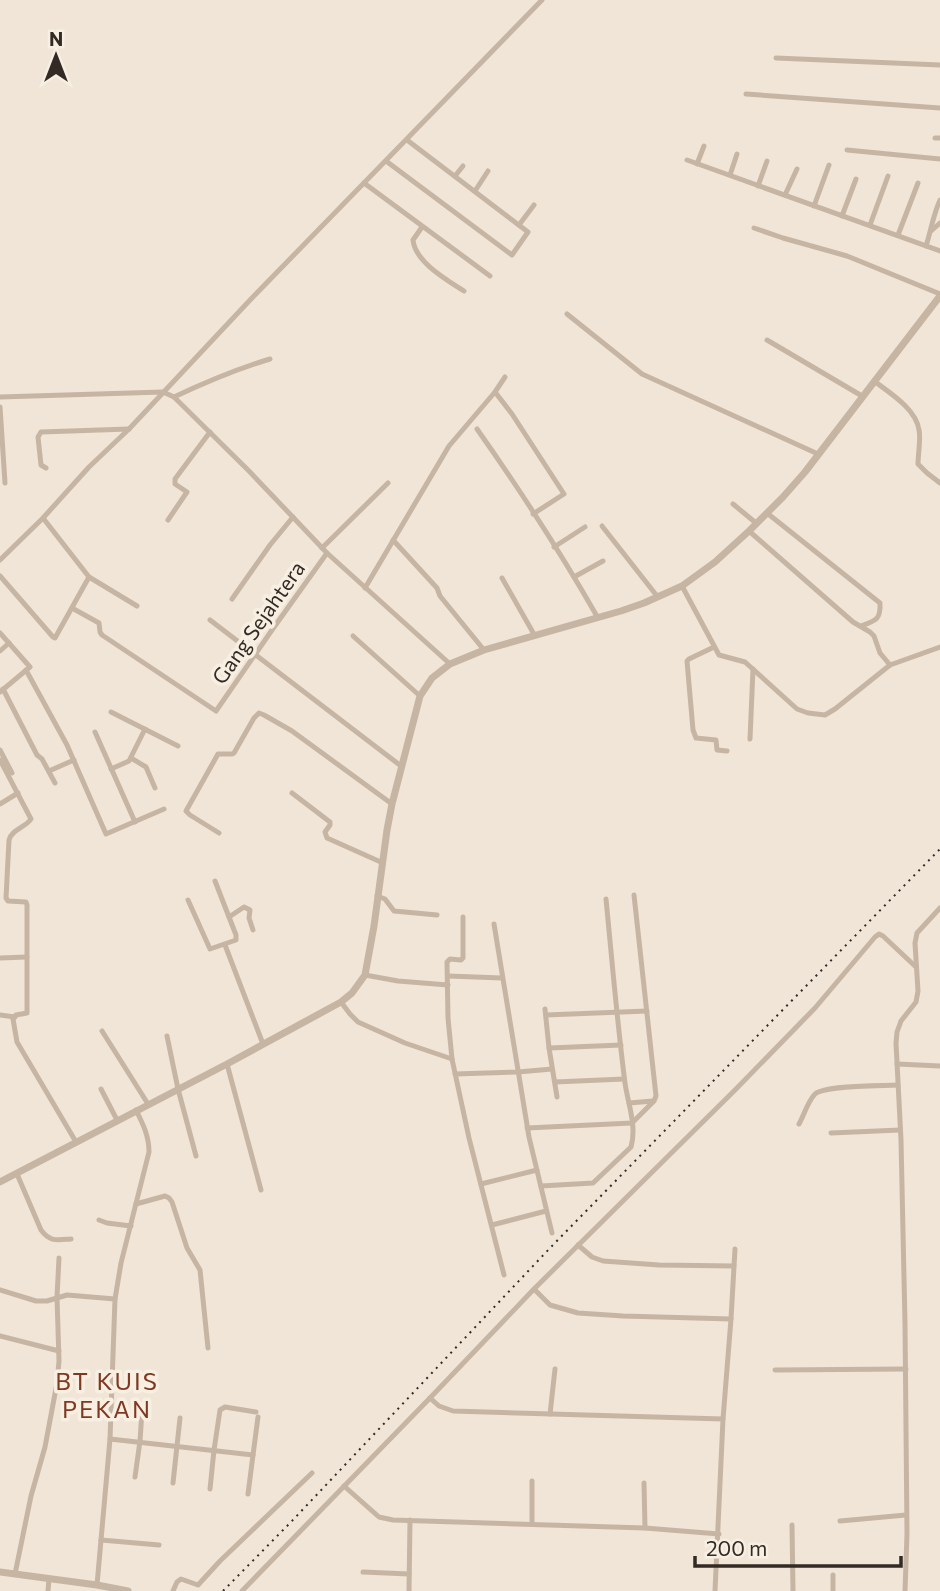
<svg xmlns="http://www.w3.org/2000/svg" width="940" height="1591" font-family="Commissioner,sans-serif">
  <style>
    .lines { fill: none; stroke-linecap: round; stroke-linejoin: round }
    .minor { stroke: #c7b5a4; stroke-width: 5 }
    .tertiary { stroke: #c7b5a4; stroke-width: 7 }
    .rail { stroke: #332a25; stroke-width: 2; stroke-dasharray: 2 5; stroke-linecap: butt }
    .labels { text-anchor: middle; stroke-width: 7; stroke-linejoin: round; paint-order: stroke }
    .street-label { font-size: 21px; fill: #332a25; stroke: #f8efe3 }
    .quarter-label { font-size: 24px; letter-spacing: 2px; fill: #7f3821; stroke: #f8efe3 }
  </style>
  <rect width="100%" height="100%" fill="#f0e5d7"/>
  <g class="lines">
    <!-- minor -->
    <g class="minor">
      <path d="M776 58 940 65"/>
      <path d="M746 94 940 108"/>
      <path d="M935 138H940"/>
      <path d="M847 150 940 159"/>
      <path d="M687 160 940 251"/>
      <path d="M386 161 512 255 528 232 407 140"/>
      <path d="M697 164 704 146"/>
      <path d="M730 175 737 154"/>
      <path d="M455 176 463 166"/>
      <path d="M364 183 490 276"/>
      <path d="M758 186 767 161"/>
      <path d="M475 191 488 171"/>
      <path d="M785 195 797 169"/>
      <path d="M814 206 829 165"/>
      <path d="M842 216 856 179"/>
      <path d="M519 225 534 205"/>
      <path d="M870 225 888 176"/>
      <path d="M422 227 413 240C415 262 447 280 464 291"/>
      <path d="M754 228 783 238 847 256 940 294"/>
      <path d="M931 231 940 223"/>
      <path d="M898 235 918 183"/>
      <path d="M926 246C931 231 933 215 940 200"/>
      <path d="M567 314 642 374 818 454"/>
      <path d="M767 340 862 396"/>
      <path d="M874 381C890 393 916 409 919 430 921 437 918 455 918 464L927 473 940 483"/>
      <path d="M495 392 512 414 564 494 533 514"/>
      <path d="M0 397 163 392 174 397 249 471 327 553 450 664"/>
      <path d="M174 397C206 382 237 369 270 359"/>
      <path d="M0 407 5 483"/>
      <path d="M477 429C520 490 561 553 598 618"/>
      <path d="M46 468 41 465 38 437 41 432 129 429"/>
      <path d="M733 504 756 523"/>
      <path d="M767 513 880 603C881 620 875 621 861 626"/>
      <path d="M43 518 89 577 137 606"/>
      <path d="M168 520 187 492 175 484V479L210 432"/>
      <path d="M602 526 657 596"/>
      <path d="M749 531 853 622 870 632 874 636 880 653 890 665"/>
      <path d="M393 540 437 588 440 596 484 650"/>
      <path d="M554 547 585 527"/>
      <path d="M322 548 388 483"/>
      <path d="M0 560 43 518 89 467 129 429 251 299 542 0"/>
      <path d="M0 576 53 637 55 638 89 577"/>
      <path d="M574 577 603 561"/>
      <path d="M502 578 535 636"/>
      <path d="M682 586 719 655 745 662 797 709 808 713 825 715 835 709 890 665 940 647"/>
      <path d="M365 588 449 446 495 392 505 377"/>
      <path d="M232 599 270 545 293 517"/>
      <path d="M72 608 99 623 100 632 102 635 216 711 272 630 327 553"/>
      <path d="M210 620 401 766"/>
      <path d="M0 633 30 667 0 692"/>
      <path d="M353 636 420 696"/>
      <path d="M714 647 689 659 687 661 693 730 696 738 716 740 717 750 727 751"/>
      <path d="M0 651 9 643"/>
      <path d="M26 670 67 745 106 834 164 809"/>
      <path d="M3 689 37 755 42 759 55 783"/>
      <path d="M111 712 178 746"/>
      <path d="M95 732 135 822"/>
      <path d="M750 739 753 669"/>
      <path d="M0 750 12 773"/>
      <path d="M131 758 146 767 155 788"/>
      <path d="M0 760 31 819C26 827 11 830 9 840L6 898 8 901 26 902 27 905V1013L16 1015 13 1019 17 1042 76 1142"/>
      <path d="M111 769 129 761 145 729"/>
      <path d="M49 771 74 760"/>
      <path d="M292 793 330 822V825L325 832 327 838 383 863"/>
      <path d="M0 804 18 793"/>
      <path d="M219 833 190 815 186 811 218 754H232L234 753 254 718 259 713 264 715 292 731 392 804"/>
      <path d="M215 881 229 917"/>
      <path d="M377 896 385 899 394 911 437 915"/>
      <path d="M188 900 210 949 236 940V935L229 917 244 907 250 910 249 918 253 930"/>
      <path d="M463 917V958L461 960 450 959 447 962 448 1018 452 1059 469 1138 504 1275"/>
      <path d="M494 924 529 1137 552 1233"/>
      <path d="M225 945 263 1044"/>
      <path d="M0 958 27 957"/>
      <path d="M365 975 398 981 448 985"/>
      <path d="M448 976 502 978"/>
      <path d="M341 1002 350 1014 358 1022 405 1043 452 1059"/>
      <path d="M545 1009 549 1048 557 1097"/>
      <path d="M0 1015 15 1017"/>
      <path d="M546 1015 647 1011"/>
      <path d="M102 1031 148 1104"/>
      <path d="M167 1036 178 1089 196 1156"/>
      <path d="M549 1048 621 1045"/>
      <path d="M227 1064 261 1190"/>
      <path d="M897 1064 940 1066"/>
      <path d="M455 1074 518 1072 552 1069"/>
      <path d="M555 1082 624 1079"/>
      <path d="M101 1089 117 1120"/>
      <path d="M629 1103 653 1101"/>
      <path d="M799 1124C804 1115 808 1101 815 1094 825 1085 882 1086 898 1085"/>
      <path d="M527 1128 632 1123 654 1101 656 1096 634 895"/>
      <path d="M831 1133 900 1130"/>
      <path d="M17 1174 41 1230C50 1242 56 1240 71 1239"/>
      <path d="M481 1184 537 1170"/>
      <path d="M541 1186 593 1183 631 1147C637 1126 628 1104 625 1083 617 1021 612 960 606 899"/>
      <path d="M136 1204 165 1196 169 1198 172 1202 187 1248 200 1270 208 1348"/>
      <path d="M99 1220 107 1223 131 1226"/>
      <path d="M492 1225 546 1211"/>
      <path d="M578 1245 592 1257 603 1261 659 1265 734 1266"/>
      <path d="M534 1289 550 1305 578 1313 623 1316 731 1319"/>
      <path d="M0 1290 36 1301H47L67 1295 115 1299"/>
      <path d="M0 1336 59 1351"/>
      <path d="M775 1370 906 1369"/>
      <path d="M430 1398 439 1406 453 1411 723 1419"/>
      <path d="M550 1414 555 1369"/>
      <path d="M110 1439 253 1455 258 1417"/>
      <path d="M135 1477 140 1441 142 1411"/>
      <path d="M173 1483 180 1418"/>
      <path d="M644 1483 645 1528"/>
      <path d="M344 1486 379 1517 393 1520 645 1528 719 1534"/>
      <path d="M210 1489 214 1450 220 1410 225 1407 256 1412"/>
      <path d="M248 1494 253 1455"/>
      <path d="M840 1521 906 1515"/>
      <path d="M532 1524V1481"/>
      <path d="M792 1525 793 1591"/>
      <path d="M101 1540 159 1545"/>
      <path d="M363 1572 409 1574"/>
      <path d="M15 1574 31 1496 45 1447 57 1383 59 1361 57 1297 59 1258"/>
      <path d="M833 1575V1591"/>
      <path d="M97 1585 110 1439 115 1299 121 1263 149 1152C149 1136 143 1124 136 1110"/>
      <path d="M48 1591 49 1579"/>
      <path d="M173 1591 177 1582 181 1579 198 1585 220 1561 312 1473"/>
      <path d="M242 1591 430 1398 534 1289 736 1089 815 1008 875 937 879 934 883 936 916 967"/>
      <path d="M409 1591 410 1520"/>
      <path d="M715 1591 723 1419 731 1319 735 1249"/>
      <path d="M905 1591 907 1534 905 1323 901 1140 896 1043 897 1032 901 1021 916 1002 918 991 915 943 917 933 940 908"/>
    </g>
    <!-- tertiary -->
    <g class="tertiary">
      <path d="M0 1182 227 1064 341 1002 352 993 365 975 374 926 387 830 392 804 420 696 432 678 450 664 484 650 621 611 644 603 682 586 715 562 749 531 783 497 805 472 940 296"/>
      <path d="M0 1572 97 1585 128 1591"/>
    </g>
    <!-- rail -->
    <path class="rail" d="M223 1591 291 1522 550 1248 940 849"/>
  </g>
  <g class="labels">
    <!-- street labels -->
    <g class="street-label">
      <text transform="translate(259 623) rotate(-55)" y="7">Gang Sejahtera</text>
    </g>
    <!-- quarter labels -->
    <g class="quarter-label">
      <text x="107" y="1390">BT KUIS<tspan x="107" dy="28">PEKAN</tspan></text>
    </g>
  </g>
  <!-- north arrow -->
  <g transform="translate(56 56)" stroke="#f8efe3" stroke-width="5" paint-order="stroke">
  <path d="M0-5L12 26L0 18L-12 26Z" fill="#332a25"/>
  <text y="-10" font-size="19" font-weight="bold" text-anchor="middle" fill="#332a25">N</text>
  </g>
  <!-- scale -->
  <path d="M695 1556v10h206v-10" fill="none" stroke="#332a25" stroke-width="3.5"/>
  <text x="706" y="1556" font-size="21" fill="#332a25" stroke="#f8efe3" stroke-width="5" paint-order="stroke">200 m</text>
</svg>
